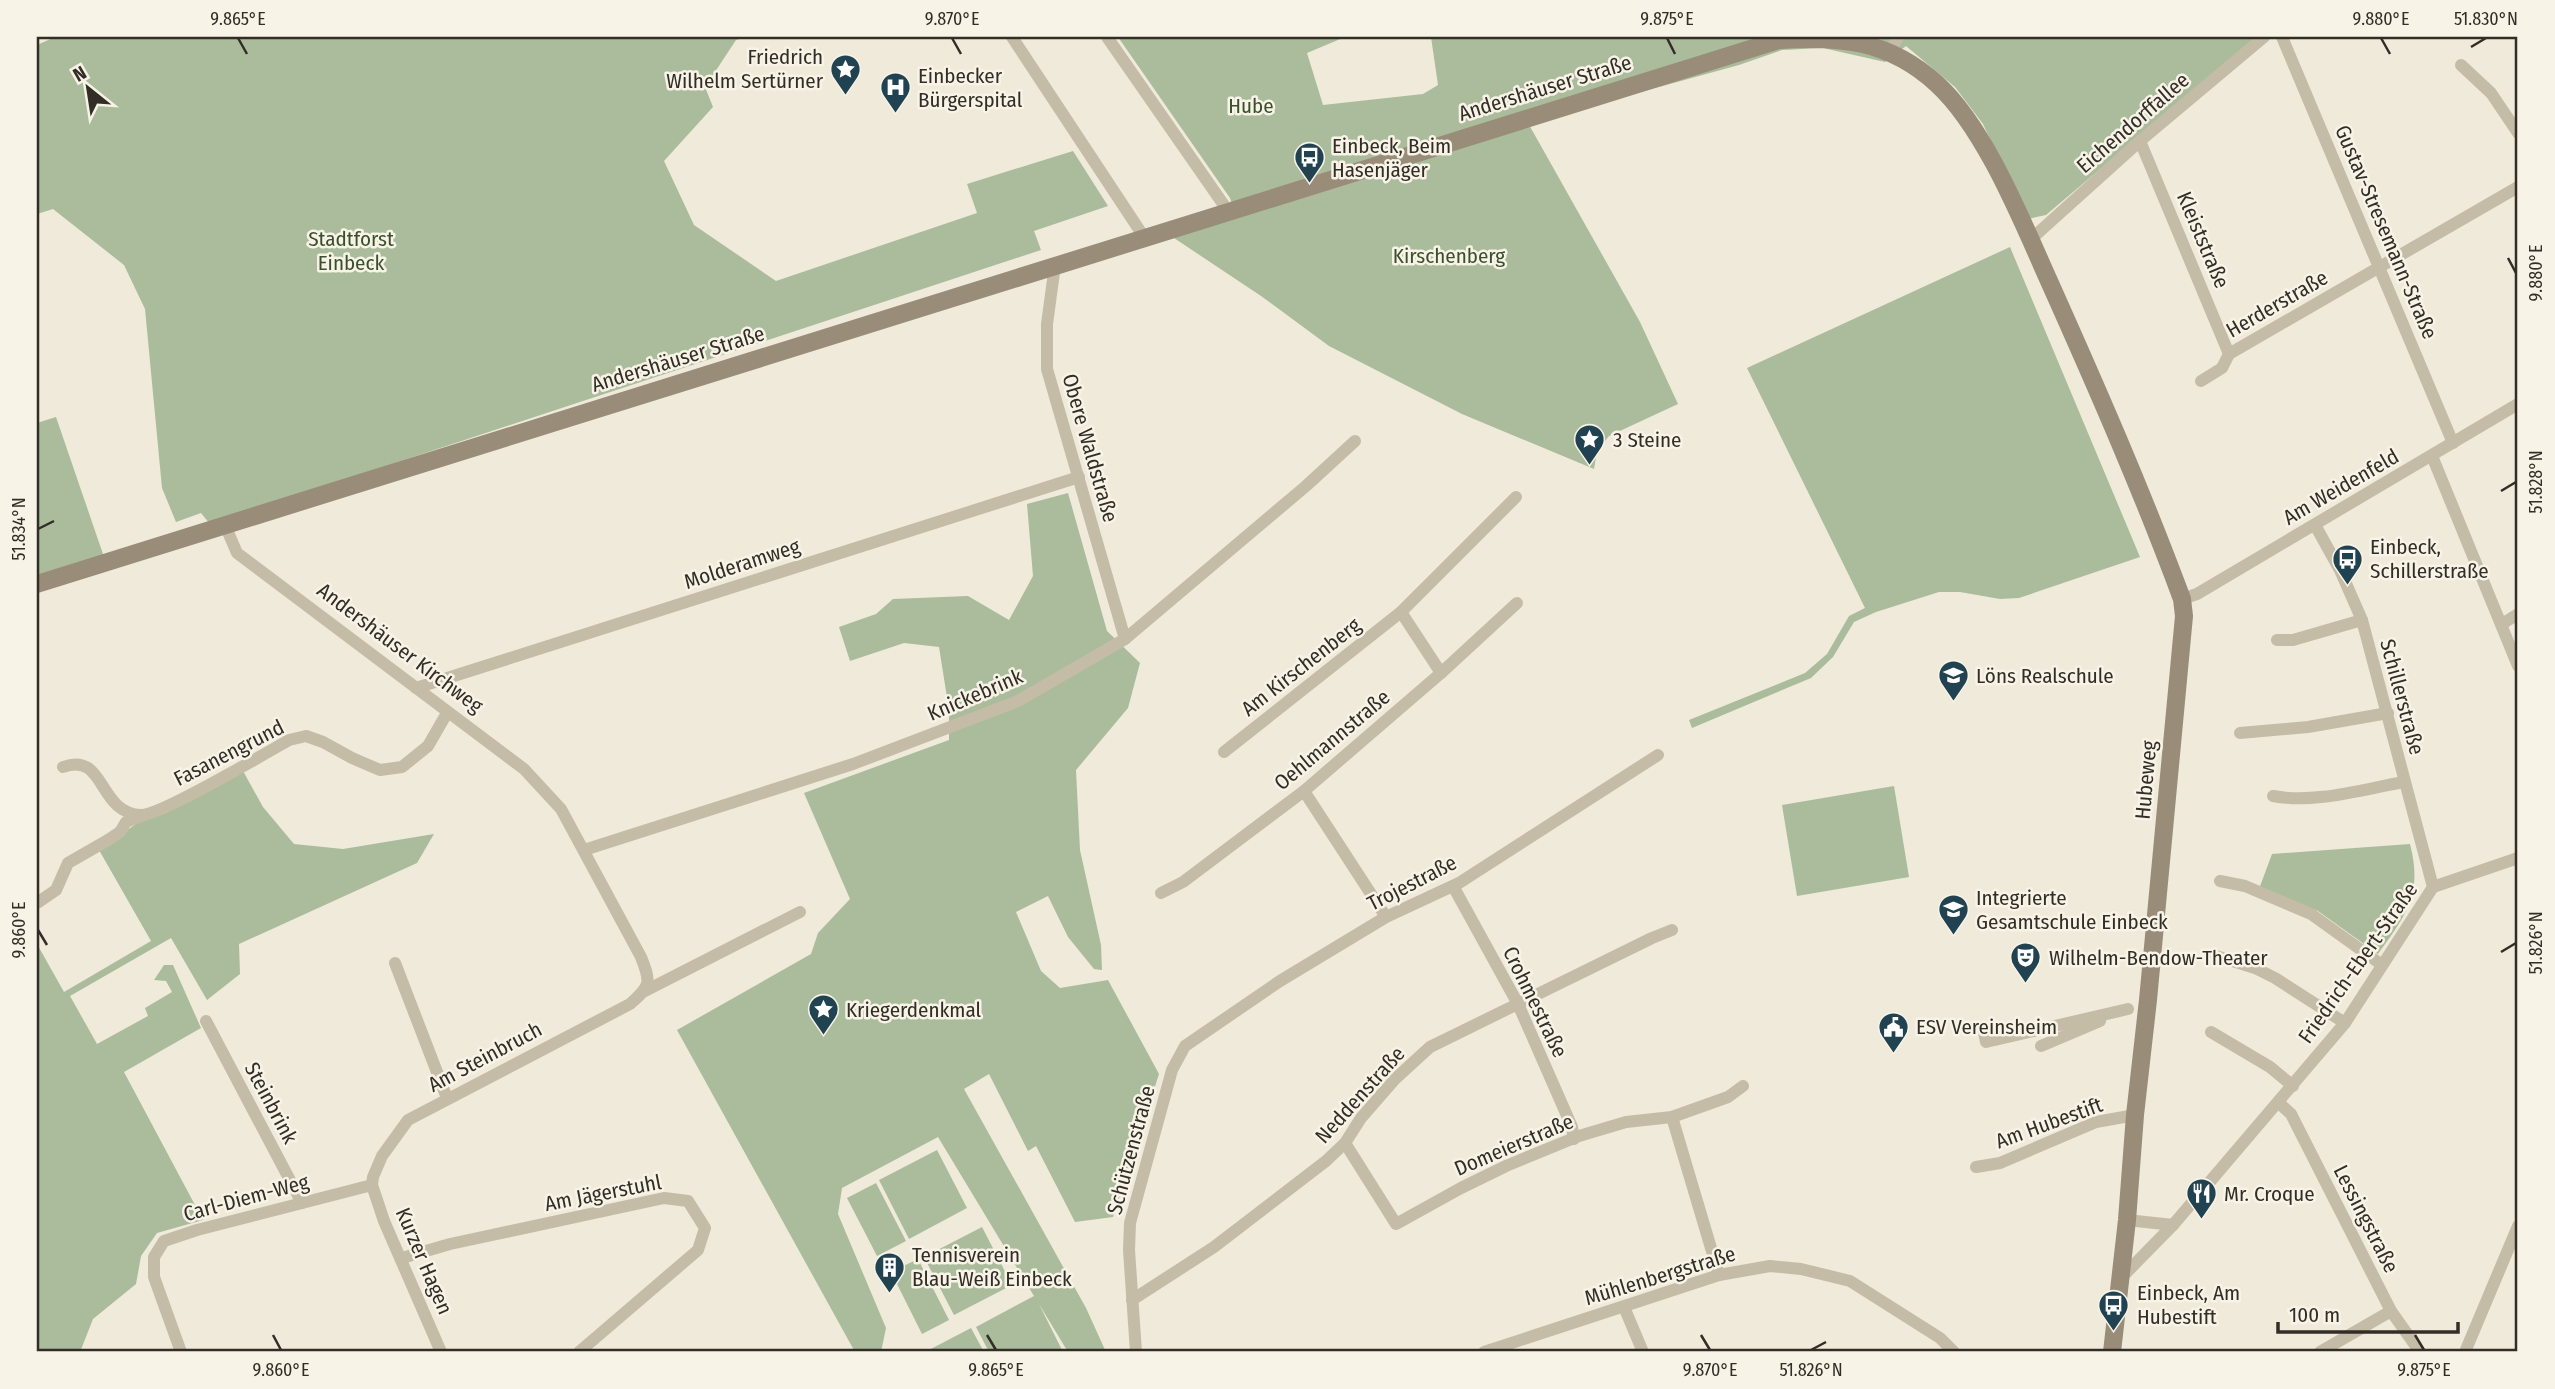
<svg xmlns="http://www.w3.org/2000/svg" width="2555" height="1389" font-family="'Fira Sans Condensed',sans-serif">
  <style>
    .green { fill: #aabc9c }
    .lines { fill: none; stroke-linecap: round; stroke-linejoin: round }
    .street { stroke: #c5bca7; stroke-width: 12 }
    .secondary { stroke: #998c79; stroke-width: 18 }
    .ticks { fill: none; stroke: #332d27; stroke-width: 2.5 }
    .labels { text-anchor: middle; stroke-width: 5; stroke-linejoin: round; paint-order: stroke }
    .poi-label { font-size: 21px; fill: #332d27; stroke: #f7f3e6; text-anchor: start }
    .street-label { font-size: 21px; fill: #332d27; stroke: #f7f3e6 }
    .park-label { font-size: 21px; fill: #3a4f2d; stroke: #f7f3e6 }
    .neatline { fill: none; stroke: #332d27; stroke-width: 2.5 }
    .ticks-label { font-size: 18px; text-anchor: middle; fill: #332d27 }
  </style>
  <rect width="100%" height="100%" fill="#efeada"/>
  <!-- green -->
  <g class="green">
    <path d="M55 37H746L736 40 705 87 713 107 664 161 694 225 776 281 977 213 967 184 1073 151 1108 206 1034 231 1041 250 210 524 201 513 176 522 162 488 145 309 124 265 53 209 37 214V45Z"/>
    <path d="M1118 37H1345L1307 53 1323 105 1423 94 1438 85 1431 37H2256L2046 215 2028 219 1983 124 1955 87 1906 46 1885 62 1823 48 1782 50 1739 65 1528 123 1640 322 1678 404 1609 436 1597 451 1594 469 1462 414 1329 346 1261 296 1168 234 1235 214 1230 198Z"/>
    <path d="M2010 247 2140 557 2019 598 2000 599 1960 592H1939L1876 612 1854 622 1833 657 1811 678 1692 728 1689 720 1805 673 1827 654 1849 616 1865 608 1747 368Z"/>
    <path d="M56 417 104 557 37 578V423Z"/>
    <path d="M1068 493 1107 631 1140 663 1128 708 1076 770 1080 850 1101 945 1102 970 1094 969 1068 937 1048 896 1016 912 1041 971 1060 988 1108 980 1159 1074 1113 1217 1075 1222 1036 1146 1028 1151 989 1074 964 1089 1086 1308 1106 1352H1068L1039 1304 1063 1352H989L976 1327 1034 1296 938 1137 842 1188 838 1214 886 1328 881 1352H855L677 1030 811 954 818 933 850 899 804 793 949 740V710L939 647 904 643 850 661 839 627 876 614 893 599 968 596 1009 620 1033 576 1027 504Z"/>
    <path d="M243 771 263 807 294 844 343 849 434 834 417 863 239 944 240 974 207 1000 171 938 70 996 97 1044 148 1016 145 1008 172 992 166 981 154 980 164 965H173L201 1028 124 1072 203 1220 157 1233 141 1256 136 1284 93 1319 80 1352H37V944L64 992 151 941 99 850 143 819 166 813Z"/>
    <path d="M1894 786 1909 877 1797 896 1782 805Z"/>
    <path d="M2410 844C2423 894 2406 915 2378 954L2318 911 2259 889 2272 854Z"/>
    <path d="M937 1150 967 1208 909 1239 879 1180Z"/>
    <path d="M876 1183 906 1241 877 1256 847 1198Z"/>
    <path d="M982 1227 1012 1285 954 1315 924 1257Z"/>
    <path d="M918 1259 949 1320 922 1334 891 1272Z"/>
    <path d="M971 1328 984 1352H925Z"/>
  </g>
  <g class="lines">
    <!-- street -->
    <g class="street">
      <path d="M1012 37 1144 237"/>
      <path d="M1107 37 1228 211"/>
      <path d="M2282 37 2453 443"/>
      <path d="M1890 52 1898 37"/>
      <path d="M2461 65 2491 93 2518 133"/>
      <path d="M2140 141 2229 354"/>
      <path d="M2030 240 2140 141 2264 37"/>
      <path d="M1055 265 1047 324V369L1125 639"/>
      <path d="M2201 381 2222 368 2229 354 2518 187"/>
      <path d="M2432 456 2518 666"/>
      <path d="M225 525 237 553 524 769 561 809 641 957C651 982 651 986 630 1004L408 1120 382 1156 373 1177 372 1185 384 1221 441 1352"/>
      <path d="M2315 525 2340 570 2362 620 2433 887"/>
      <path d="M2182 599 2197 594 2518 404"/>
      <path d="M1401 612 1441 673"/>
      <path d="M2502 624 2518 614"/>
      <path d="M2277 640H2293L2362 620"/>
      <path d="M416 688 1079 477"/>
      <path d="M2240 733 2308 727 2388 713"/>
      <path d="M1224 752 1401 612 1516 497"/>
      <path d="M63 767C106 751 97 813 141 815 159 816 266 753 289 740L306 736 323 742 352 758 380 770 402 767 428 746 447 713"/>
      <path d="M1304 791 1386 917"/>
      <path d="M2273 796C2315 804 2363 789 2404 782"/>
      <path d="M584 850 853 764 1018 701 1125 639 1306 486 1355 441"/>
      <path d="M2220 881 2245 886 2311 914 2382 965"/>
      <path d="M1453 886 1518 1004 1572 1127 1574 1139"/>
      <path d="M1161 893 1183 882 1304 791 1441 673 1517 603"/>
      <path d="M37 903 56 890 68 863 108 840 120 832 126 822 142 816"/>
      <path d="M2216 956 2255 968 2275 978 2345 1023"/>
      <path d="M395 963 447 1098"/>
      <path d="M645 991 800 912"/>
      <path d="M206 1021 302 1203"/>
      <path d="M1983 1027 1986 1042 2128 1009"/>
      <path d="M2211 1032 2270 1067 2293 1086"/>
      <path d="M2041 1046 2100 1021"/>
      <path d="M2279 1103 2291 1114 2391 1311 2420 1352"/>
      <path d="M1672 1117 1719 1275"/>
      <path d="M1345 1143 1396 1224 1461 1188 1506 1166 1579 1136 1626 1122 1672 1117 1728 1097 1743 1086"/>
      <path d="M1976 1167 2000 1163 2096 1122 2135 1115"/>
      <path d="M2127 1220 2173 1225"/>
      <path d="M402 1258 450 1244 664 1198 688 1201 705 1228 698 1250 579 1352"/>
      <path d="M2121 1278 2173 1225 2345 1023 2433 887 2518 858"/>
      <path d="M1132 1300 1214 1247 1326 1161 1345 1143 1361 1118 1395 1079 1430 1047 1652 938 1672 930"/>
      <path d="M1624 1307 1643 1352"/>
      <path d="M181 1352 154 1277V1257L164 1241 197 1230 372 1185"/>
      <path d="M1136 1352 1129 1250 1130 1223 1172 1070 1185 1046 1280 981 1386 917 1459 883 1658 755"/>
      <path d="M1484 1352 1719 1275 1770 1266 1801 1269 1850 1281 1940 1338 1954 1352"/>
      <path d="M2320 1352 2391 1311"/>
      <path d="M2465 1352 2518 1226"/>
    </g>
    <!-- secondary -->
    <path class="secondary" d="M37 584 1779 40C1840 36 1889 40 1937 84 1985 128 2022 221 2049 281 2096 386 2142 491 2182 599L2184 616 2148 1000 2135 1115 2127 1220 2112 1352"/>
  </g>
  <!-- ticks -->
  <path class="ticks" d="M238 38 247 54M952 38 961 54M1667 38 1675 54M2381 38 2390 54M2471 47 2486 38M2508 258 2516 273M2501 491 2516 482M38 529 54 521M38 930 47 945M2501 952 2516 943M273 1335 281 1350M987 1335 996 1350M1701 1335 1710 1350M2415 1335 2424 1350M1811 1350 1826 1342"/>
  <!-- icons -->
  <defs>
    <symbol id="sight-pin" viewBox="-11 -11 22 30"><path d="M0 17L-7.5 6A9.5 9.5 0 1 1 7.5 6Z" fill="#214250" stroke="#f7f3e6"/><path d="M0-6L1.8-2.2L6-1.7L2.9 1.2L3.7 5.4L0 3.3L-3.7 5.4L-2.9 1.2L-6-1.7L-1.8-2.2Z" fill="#fff"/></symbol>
    <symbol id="hospital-pin" viewBox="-11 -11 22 30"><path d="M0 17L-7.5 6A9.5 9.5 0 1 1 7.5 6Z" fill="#214250" stroke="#f7f3e6"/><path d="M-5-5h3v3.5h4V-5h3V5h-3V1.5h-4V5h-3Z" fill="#fff"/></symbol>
    <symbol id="bus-pin" viewBox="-11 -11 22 30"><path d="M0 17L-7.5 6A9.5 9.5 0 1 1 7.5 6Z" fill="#214250" stroke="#f7f3e6"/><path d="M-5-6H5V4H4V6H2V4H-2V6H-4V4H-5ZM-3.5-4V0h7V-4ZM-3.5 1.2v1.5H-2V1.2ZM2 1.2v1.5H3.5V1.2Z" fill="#fff"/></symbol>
    <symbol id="school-pin" viewBox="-11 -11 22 30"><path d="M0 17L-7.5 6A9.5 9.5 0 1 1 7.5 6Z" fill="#214250" stroke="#f7f3e6"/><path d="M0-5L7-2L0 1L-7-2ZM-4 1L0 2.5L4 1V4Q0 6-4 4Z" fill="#fff"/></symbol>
    <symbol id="theatre-pin" viewBox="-11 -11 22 30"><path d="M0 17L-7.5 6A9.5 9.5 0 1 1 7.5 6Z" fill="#214250" stroke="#f7f3e6"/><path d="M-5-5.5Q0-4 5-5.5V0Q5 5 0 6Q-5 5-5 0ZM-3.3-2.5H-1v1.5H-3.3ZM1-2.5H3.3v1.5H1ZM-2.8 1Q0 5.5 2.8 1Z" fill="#fff"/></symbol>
    <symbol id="civic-pin" viewBox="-11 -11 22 30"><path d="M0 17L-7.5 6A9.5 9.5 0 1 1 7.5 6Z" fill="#214250" stroke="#f7f3e6"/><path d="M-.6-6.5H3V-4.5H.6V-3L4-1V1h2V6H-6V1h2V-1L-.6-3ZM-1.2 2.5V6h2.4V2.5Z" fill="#fff"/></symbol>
    <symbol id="restaurant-pin" viewBox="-11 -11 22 30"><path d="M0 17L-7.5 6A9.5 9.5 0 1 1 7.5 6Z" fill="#214250" stroke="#f7f3e6"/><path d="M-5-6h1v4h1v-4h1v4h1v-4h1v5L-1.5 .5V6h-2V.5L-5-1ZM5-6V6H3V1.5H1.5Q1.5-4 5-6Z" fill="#fff"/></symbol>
    <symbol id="building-pin" viewBox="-11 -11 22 30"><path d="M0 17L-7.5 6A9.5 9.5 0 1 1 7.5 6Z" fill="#214250" stroke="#f7f3e6"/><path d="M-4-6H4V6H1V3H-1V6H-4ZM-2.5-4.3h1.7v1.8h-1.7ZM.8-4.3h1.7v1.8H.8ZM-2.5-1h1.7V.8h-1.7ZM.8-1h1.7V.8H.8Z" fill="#fff"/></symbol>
  </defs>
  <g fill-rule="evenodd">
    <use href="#sight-pin" x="828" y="52" width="35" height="47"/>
    <use href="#hospital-pin" x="878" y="70" width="35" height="47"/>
    <use href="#bus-pin" x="1292" y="140" width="35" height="47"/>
    <use href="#sight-pin" x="1572" y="422" width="35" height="47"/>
    <use href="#bus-pin" x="2330" y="542" width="35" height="47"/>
    <use href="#school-pin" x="1936" y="658" width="35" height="47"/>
    <use href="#school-pin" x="1936" y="892" width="35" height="47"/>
    <use href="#theatre-pin" x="2008" y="940" width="35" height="47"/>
    <use href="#sight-pin" x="806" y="992" width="35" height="47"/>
    <use href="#civic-pin" x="1876" y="1010" width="35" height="47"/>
    <use href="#restaurant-pin" x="2184" y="1176" width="35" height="47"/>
    <use href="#building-pin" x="872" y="1250" width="35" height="47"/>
    <use href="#bus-pin" x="2096" y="1288" width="35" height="47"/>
  </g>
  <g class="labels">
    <!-- poi labels -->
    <g class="poi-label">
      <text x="823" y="64" text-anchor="end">Friedrich<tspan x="823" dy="24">Wilhelm Sertürner</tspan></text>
      <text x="918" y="83">Einbecker<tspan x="918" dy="24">Bürgerspital</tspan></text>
      <text x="1332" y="153">Einbeck, Beim<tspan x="1332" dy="24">Hasenjäger</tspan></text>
      <text x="1613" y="447">3 Steine</text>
      <text x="2370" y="554">Einbeck,<tspan x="2370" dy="24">Schillerstraße</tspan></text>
      <text x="1976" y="683">Löns Realschule</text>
      <text x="1976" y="905">Integrierte<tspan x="1976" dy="24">Gesamtschule Einbeck</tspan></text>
      <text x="2049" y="965">Wilhelm-Bendow-Theater</text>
      <text x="846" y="1017">Kriegerdenkmal</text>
      <text x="1916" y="1034">ESV Vereinsheim</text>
      <text x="2224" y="1201">Mr. Croque</text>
      <text x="912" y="1262">Tennisverein<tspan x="912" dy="24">Blau-Weiß Einbeck</tspan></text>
      <text x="2137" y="1300">Einbeck, Am<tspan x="2137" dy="24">Hubestift</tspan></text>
    </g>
    <!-- street labels -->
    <g class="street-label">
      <text transform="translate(1545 88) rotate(-17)" y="7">Andershäuser Straße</text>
      <text transform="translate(2133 123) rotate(-41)" y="7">Eichendorffallee</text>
      <text transform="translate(2386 232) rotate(67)" y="7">Gustav-Stresemann-Straße</text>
      <text transform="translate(2203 240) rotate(67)" y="7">Kleiststraße</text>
      <text transform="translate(2277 304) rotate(-30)" y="7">Herderstraße</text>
      <text transform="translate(678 359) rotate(-17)" y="7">Andershäuser Straße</text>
      <text transform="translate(1090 448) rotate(74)" y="7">Obere Waldstraße</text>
      <text transform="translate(2341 487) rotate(-30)" y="7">Am Weidenfeld</text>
      <text transform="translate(742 564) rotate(-18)" y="7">Molderamweg</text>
      <text transform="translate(400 648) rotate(37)" y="7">Andershäuser Kirchweg</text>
      <text transform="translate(1301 667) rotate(-38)" y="7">Am Kirschenberg</text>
      <text transform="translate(975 695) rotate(-23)" y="7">Knickebrink</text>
      <text transform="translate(2402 697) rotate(75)" y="7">Schillerstraße</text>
      <text transform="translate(1332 740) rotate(-40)" y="7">Oehlmannstraße</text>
      <text transform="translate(229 753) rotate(-27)" y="7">Fasanengrund</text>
      <text transform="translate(2146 780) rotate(-85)" y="7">Hubeweg</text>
      <text transform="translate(1412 883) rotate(-27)" y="7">Trojestraße</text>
      <text transform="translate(2358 963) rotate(-55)" y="7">Friedrich-Ebert-Straße</text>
      <text transform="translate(1535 1002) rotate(64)" y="7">Crohmestraße</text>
      <text transform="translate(485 1057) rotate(-28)" y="7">Am Steinbruch</text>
      <text transform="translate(1360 1095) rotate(-48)" y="7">Neddenstraße</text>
      <text transform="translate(271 1103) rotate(62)" y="7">Steinbrink</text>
      <text transform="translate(2049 1123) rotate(-20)" y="7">Am Hubestift</text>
      <text transform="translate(1514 1145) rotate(-23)" y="7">Domeierstraße</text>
      <text transform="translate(1131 1150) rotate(-75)" y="7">Schützenstraße</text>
      <text transform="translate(603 1193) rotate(-11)" y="7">Am Jägerstuhl</text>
      <text transform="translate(246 1198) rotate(-15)" y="7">Carl-Diem-Weg</text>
      <text transform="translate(2366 1219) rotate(63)" y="7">Lessingstraße</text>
      <text transform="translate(424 1261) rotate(67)" y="7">Kurzer Hagen</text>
      <text transform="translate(1660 1276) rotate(-17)" y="7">Mühlenbergstraße</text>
    </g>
    <!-- park labels -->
    <g class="park-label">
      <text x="1251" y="113">Hube</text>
      <text x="351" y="246">Stadtforst<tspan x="351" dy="24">Einbeck</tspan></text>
      <text x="1449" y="263">Kirschenberg</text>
    </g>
  </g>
  <!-- border -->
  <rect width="2555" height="1389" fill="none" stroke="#f7f3e6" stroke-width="77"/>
  <!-- north arrow -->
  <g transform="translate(88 88) rotate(330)" stroke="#f7f3e6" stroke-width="5" paint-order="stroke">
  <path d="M0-5L12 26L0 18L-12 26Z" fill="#332d27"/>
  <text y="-10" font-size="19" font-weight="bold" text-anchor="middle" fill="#332d27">N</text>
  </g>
  <!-- scale -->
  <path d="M2278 1322v10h180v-10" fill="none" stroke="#332d27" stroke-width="3.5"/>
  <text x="2289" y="1322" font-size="21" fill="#332d27" stroke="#f7f3e6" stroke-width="5" paint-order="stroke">100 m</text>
  <rect x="38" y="38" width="2478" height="1312" class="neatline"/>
  <g class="ticks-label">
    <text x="238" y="25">9.865°E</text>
    <text x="952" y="25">9.870°E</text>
    <text x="1667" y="25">9.875°E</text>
    <text x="2381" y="25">9.880°E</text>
    <text x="2486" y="25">51.830°N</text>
    <text transform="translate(2536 273) rotate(-90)" y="6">9.880°E</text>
    <text transform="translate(2536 482) rotate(-90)" y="6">51.828°N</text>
    <text transform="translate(19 529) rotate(-90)" y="6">51.834°N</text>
    <text transform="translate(19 930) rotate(-90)" y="6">9.860°E</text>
    <text transform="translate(2536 943) rotate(-90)" y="6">51.826°N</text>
    <text x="281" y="1376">9.860°E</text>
    <text x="996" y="1376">9.865°E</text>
    <text x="1710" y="1376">9.870°E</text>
    <text x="1811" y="1376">51.826°N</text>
    <text x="2424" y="1376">9.875°E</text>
  </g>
</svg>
